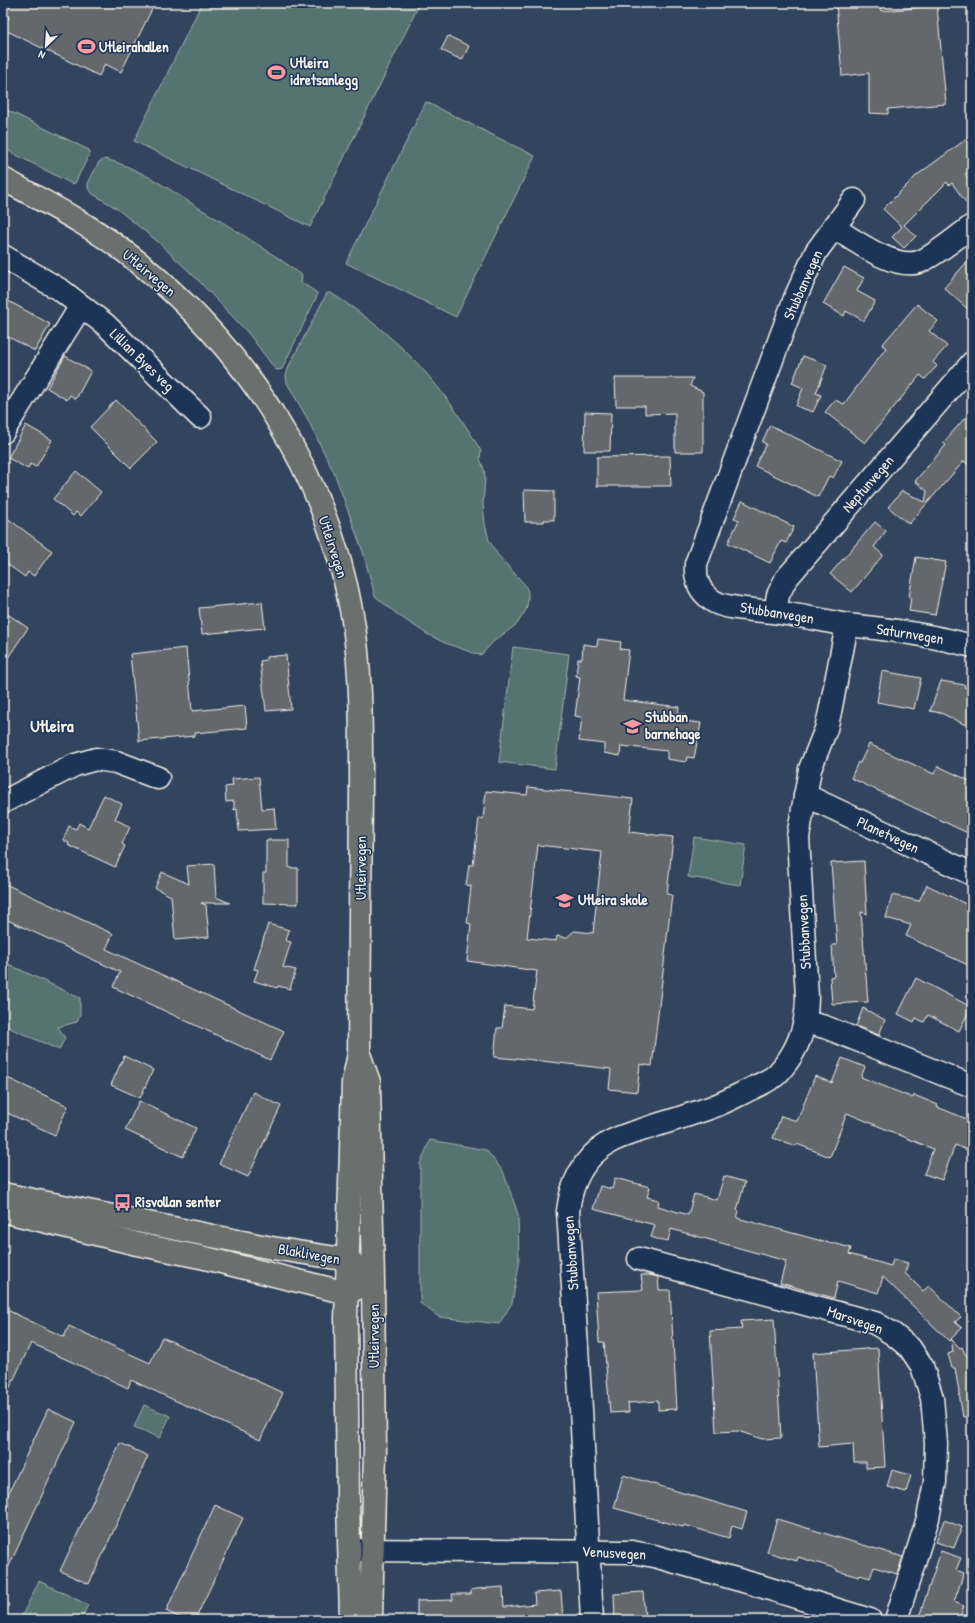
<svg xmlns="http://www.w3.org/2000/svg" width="975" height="1623" font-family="'Patrick Hand',sans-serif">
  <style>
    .green { fill: #557371; stroke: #a4b2ac }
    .building { fill: #63686d; stroke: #f4f1e8; fill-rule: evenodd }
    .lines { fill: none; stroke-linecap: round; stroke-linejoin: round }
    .minor-casing { stroke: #f4f1e8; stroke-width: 25 }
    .major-casing { stroke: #f4f1e8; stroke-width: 25 }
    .minor { stroke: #1d3557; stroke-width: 22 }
    .major { stroke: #6a706d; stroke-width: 22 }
    .labels { text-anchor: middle; stroke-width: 3; stroke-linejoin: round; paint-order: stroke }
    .poi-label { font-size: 15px; font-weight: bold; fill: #f4f1e8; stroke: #1d3557; text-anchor: start }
    .street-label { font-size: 15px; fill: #f4f1e8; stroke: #1d3557 }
    .quarter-label { font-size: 17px; font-weight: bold; fill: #f4f1e8; stroke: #1d3557 }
  </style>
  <rect width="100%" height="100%" fill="#32445e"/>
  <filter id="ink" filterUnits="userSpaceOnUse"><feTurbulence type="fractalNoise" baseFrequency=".025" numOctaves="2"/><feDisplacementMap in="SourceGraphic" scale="8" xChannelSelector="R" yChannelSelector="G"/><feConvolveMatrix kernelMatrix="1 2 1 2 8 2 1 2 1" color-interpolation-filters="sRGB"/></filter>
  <g filter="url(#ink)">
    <!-- green -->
    <g class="green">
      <path d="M202 3H420L310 227 134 141Z"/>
      <path d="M426 102 535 156 456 317 346 263Z"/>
      <path d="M3 108 89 150 90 153 75 183 72 184 3 148Z"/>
      <path d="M105 159C137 167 166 187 194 205 231 227 268 250 302 275L301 282 317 293V296L282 369 278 370 275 369 249 334 196 278 158 242 116 208 93 194 89 190 88 187V183L99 162Z"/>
      <path d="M327 293H331C398 336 441 382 481 451L480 459 484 469 485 478 483 504 485 524 489 540 497 554 525 585 528 592V600L526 610 517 624 493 642 482 654 479 655 445 643 427 634 398 615 375 596 363 552 335 475 307 418 287 383 286 375 290 364Z"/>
      <path d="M513 647 569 654 555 769 499 762Z"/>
      <path d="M694 837 746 845 740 885 688 877Z"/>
      <path d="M8 964 80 998V1015L77 1022 58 1027 65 1038 59 1050 3 1025V967Z"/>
      <path d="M430 1140 486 1150 503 1171 518 1214 519 1265 512 1303 499 1324 439 1317 420 1303V1164Z"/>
      <path d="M144 1405 170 1416 160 1438 134 1427Z"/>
      <path d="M39 1581 88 1605 81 1620H20Z"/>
    </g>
    <!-- building -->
    <g class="building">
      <path d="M3 3H155L121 72 105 64 99 76 3 29 9 17 3 14Z"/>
      <path d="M836 3H880L881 11 937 6 946 104 888 109V114L869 113V73L842 76Z"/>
      <path d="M448 36 469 46 462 60 441 50Z"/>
      <path d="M972 135V168L965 174 972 184V211L952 183 949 185 947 182 904 225 916 236 904 248 892 237 902 227 883 209 917 175Z"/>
      <path d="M972 256V313L944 288Z"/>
      <path d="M844 267 864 278 857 291 875 301 864 321 846 311 844 316 823 304Z"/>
      <path d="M3 298 50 324 35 351 3 334Z"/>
      <path d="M917 304 938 321 929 331 947 346 933 362 937 366 925 379 920 375 865 443 825 412 835 400 844 404 886 348 882 345Z"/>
      <path d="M65 356 91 371 76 399 70 395 67 400 47 388Z"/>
      <path d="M803 356 827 365 816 393 821 395 813 412 796 406 803 388 792 383Z"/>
      <path d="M615 378H693L690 386 703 392V452H675V413L645 414V406H616Z"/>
      <path d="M116 400 157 442 131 468 90 427Z"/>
      <path d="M972 410V468L964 461 909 524 888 507 902 491 925 502 927 491 915 481 946 445 943 443Z"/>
      <path d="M585 412 611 413 610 451H584Z"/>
      <path d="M26 425 52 440 36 467 30 464 28 469 8 458Z"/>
      <path d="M770 425 842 461 833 478 829 476 818 497 755 466 766 444 762 442Z"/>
      <path d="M670 456 671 486H597V457Z"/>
      <path d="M76 471 101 492 81 516 76 512 73 516 53 499Z"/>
      <path d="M524 490 554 491V520H544V522H525Z"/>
      <path d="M742 501 794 527 786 543 781 541 770 563 728 543 739 520 734 518Z"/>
      <path d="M3 515 52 551 34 576 28 572 25 577 3 561Z"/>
      <path d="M875 522 886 531 874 547 883 555 852 592 830 574Z"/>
      <path d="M916 557 946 562 935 615 909 611 911 597H909Z"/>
      <path d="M262 602 265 628 202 634 199 608Z"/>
      <path d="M3 611 28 628 3 665Z"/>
      <path d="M598 639 621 642 620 649 629 650 623 700 679 707 678 714H685L684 721 701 723 694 758 687 757 686 762 667 759V751L621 746 620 756 604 753V744L579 741 582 717 575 716 580 677 576 676 578 659H582L583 644 597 646Z"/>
      <path d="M186 648 192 711 245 706 247 728 195 733V736L139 741 130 654Z"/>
      <path d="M286 655 291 709 266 711 260 661 266 660V657Z"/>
      <path d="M882 671 921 678 914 709 877 702Z"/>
      <path d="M941 681 965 685 964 687 972 691V728L941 713 930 711Z"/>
      <path d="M869 744 934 774 938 766 972 782V835L851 778 858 762 860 763Z"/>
      <path d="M259 777 262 809 274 808 276 829 239 831 237 809 234 810V801L226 802 225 787 233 786 232 779Z"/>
      <path d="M528 787 633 799 629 832 673 837 667 894 672 895 652 1066 640 1064 637 1092 609 1089 611 1069 516 1058V1059L494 1057 497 1028H502L505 1006 532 1009 537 971 467 961 471 924 467 923 471 886 466 885 469 865H473L479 818 483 819 486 791 527 795ZM538 845 602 852 593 933 574 931 566 938 557 936 556 941 527 938Z"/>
      <path d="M104 795 122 804 115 819 130 827 122 844 125 846 115 867 68 845 69 843 63 840 69 826 76 829 79 823 88 828Z"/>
      <path d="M266 840H289V868H298V904L263 903V873H266Z"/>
      <path d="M864 861 867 914 861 912 868 1002 832 1004 830 977 834 976 832 945H837L831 863Z"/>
      <path d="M214 864 216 897 230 903H201L206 905 209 937 175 940 171 896 155 888 162 872 189 884 187 866Z"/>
      <path d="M3 883 113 934 106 949 284 1031 270 1060 113 987 120 972 3 918Z"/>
      <path d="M927 885 972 907V967L906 936 911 925 886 918 892 895 919 901Z"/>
      <path d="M268 924 289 930 286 941 291 942 283 967 296 970 290 989 278 986 277 988 254 981 258 970 254 969Z"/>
      <path d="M916 978 971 1007 959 1031 928 1015 924 1022 916 1018 914 1022 898 1014Z"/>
      <path d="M863 1008 885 1020 879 1035 856 1026Z"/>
      <path d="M124 1056 153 1070 140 1098 111 1085Z"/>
      <path d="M842 1058 865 1067 861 1077 913 1098 914 1095 938 1105 937 1107 972 1121V1152L955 1145 942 1180 924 1174 933 1149 847 1113 830 1157 797 1144 796 1146 773 1138 781 1116 797 1121 815 1076 832 1083Z"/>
      <path d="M3 1076 68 1106 55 1135 3 1111Z"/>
      <path d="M253 1092 281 1106 248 1177 219 1164Z"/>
      <path d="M139 1101 196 1128 183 1157 125 1130Z"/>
      <path d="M724 1176 745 1182 737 1210 739 1211 737 1218 833 1244V1243L851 1248 849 1254 891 1266 893 1259 908 1263 905 1273 923 1291 929 1286 961 1317 955 1322 962 1328 951 1339 960 1348 962 1347 965 1354 972 1361V1416L963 1417 955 1368H952L948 1354 953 1352 951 1339 949 1341 883 1277 878 1293 838 1281 834 1298 780 1283 786 1261 671 1229 668 1241 657 1239 651 1237 655 1225 593 1209 600 1186 612 1189 615 1178 650 1187 647 1197 659 1200 658 1206 688 1215 694 1194 717 1200Z"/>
      <path d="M641 1275H649L658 1277 659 1290H670L677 1409 658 1410V1401L628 1403 629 1412 610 1413 604 1342H599L596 1292 643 1290Z"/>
      <path d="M3 1308 64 1337 69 1326 150 1363 162 1337 283 1393 260 1440 131 1380 128 1388 31 1343 3 1402Z"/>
      <path d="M774 1319 781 1438 762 1439 738 1431 716 1432 710 1331 742 1329 741 1321Z"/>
      <path d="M878 1348 885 1467 866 1468V1462H854L853 1444 819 1447 813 1353Z"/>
      <path d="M48 1409 76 1422 3 1579V1505Z"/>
      <path d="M120 1443 148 1456 89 1584 60 1571Z"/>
      <path d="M892 1470 911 1475 906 1492 887 1487Z"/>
      <path d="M623 1475 747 1512 742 1529 732 1526 729 1538 684 1525 683 1527 614 1508Z"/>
      <path d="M215 1505 243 1518 195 1620H185L166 1611Z"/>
      <path d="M777 1519 903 1557 897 1574 874 1567 870 1578 860 1575 859 1577 837 1571V1569L798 1557 797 1561 767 1552Z"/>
      <path d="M944 1520 962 1527 954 1548 936 1542Z"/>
      <path d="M941 1551 961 1558 956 1570 964 1573 954 1602 964 1606 959 1620H918Z"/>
      <path d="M503 1587 504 1607 535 1604 534 1593 561 1591 563 1620H417V1601L453 1600 452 1594H471V1590L476 1589Z"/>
      <path d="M643 1592 645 1620H615L614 1594Z"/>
    </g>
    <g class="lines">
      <defs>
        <g id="minor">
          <path d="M833 227C854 240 894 270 919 262 935 256 958 236 972 226"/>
          <path d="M3 256 62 291 106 325 200 417"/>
          <path d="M3 432 81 306"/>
          <path d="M775 612 778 595 786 579 972 363"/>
          <path d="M847 625C888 629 931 635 972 646"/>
          <path d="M805 795 972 874"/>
          <path d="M3 802 75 765 96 759 116 762 158 778"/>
          <path d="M805 1022 825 1027 972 1086"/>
          <path d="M639 1259 875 1323 893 1334 910 1348 922 1366 932 1398 936 1443 935 1482 928 1518 896 1620"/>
          <path d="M350 1550 632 1552 654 1556 757 1585 870 1620"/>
          <path d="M592 1620 581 1409 568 1211C571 1184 583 1158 608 1143 621 1135 639 1131 654 1126 673 1120 693 1114 712 1107 726 1102 740 1094 753 1088 760 1084 771 1080 777 1074 798 1052 807 1026 807 997L798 837 810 769 826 729 830 712 847 625C822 620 798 615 773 612 758 610 725 609 713 601 699 591 695 581 696 564L795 298 816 252 854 200"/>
        </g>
        <g id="major">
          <path d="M3 179C49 204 98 229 138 262 247 350 327 475 352 614 362 671 361 730 361 788 361 876 360 965 359 1054L353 1082 346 1319 348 1500 351 1620"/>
          <path d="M359 1054 369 1082 373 1281 375 1450 371 1620"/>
          <path d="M3 1194 272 1248 349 1260 360 1270"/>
          <path d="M3 1211 137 1244 205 1258 347 1293 360 1287"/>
        </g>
      </defs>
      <!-- minor casing -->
      <use href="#minor" class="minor-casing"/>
      <!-- major casing -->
      <use href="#major" class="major-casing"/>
      <!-- minor -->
      <use href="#minor" class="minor"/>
      <!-- major -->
      <use href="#major" class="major"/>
    </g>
  </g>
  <!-- icons -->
  <defs>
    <symbol id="stadium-bare" viewBox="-9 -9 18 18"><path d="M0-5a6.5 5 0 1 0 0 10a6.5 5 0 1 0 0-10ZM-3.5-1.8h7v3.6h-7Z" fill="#ff9aa2" stroke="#1d3557" stroke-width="2.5" paint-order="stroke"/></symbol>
    <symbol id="school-bare" viewBox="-9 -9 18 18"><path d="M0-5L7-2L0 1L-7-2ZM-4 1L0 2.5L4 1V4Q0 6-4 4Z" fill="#ff9aa2" stroke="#1d3557" stroke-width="2.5" paint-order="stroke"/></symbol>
    <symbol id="bus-bare" viewBox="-9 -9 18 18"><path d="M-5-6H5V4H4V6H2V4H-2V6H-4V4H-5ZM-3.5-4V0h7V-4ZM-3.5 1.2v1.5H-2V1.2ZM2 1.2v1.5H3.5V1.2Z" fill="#ff9aa2" stroke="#1d3557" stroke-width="2.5" paint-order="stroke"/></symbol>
  </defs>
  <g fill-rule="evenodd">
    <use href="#stadium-bare" x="74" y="34" width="25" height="25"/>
    <use href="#stadium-bare" x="264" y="60" width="25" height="25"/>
    <use href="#school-bare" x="620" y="714" width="25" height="25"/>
    <use href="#school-bare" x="552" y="888" width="25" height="25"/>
    <use href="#bus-bare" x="110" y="1190" width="25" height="25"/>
  </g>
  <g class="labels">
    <!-- poi labels -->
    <g class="poi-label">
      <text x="99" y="52">Utleirahallen</text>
      <text x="290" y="68">Utleira<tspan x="290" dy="17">idretsanlegg</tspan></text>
      <text x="645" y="722">Stubban<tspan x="645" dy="17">barnehage</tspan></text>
      <text x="578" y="905">Utleira skole</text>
      <text x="135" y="1207">Risvollan senter</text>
    </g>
    <!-- street labels -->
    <g class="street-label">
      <text transform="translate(149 273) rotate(40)" y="5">Utleirvegen</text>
      <text transform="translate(803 285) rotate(-66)" y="5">Stubbanvegen</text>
      <text transform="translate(142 360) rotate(44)" y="5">Lillian Byes veg</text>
      <text transform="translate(868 484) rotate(-49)" y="5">Neptunvegen</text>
      <text transform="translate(333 547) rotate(72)" y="5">Utleirvegen</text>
      <text transform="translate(777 613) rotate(9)" y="5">Stubbanvegen</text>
      <text transform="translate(910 634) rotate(9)" y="5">Saturnvegen</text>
      <text transform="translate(888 835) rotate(25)" y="5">Planetvegen</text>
      <text transform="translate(361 868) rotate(-90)" y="5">Utleirvegen</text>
      <text transform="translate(804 932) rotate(-93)" y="5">Stubbanvegen</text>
      <text transform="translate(571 1253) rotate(-94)" y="5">Stubbanvegen</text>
      <text transform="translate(309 1254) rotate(10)" y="5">Blaklivegen</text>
      <text transform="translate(855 1320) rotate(19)" y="5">Marsvegen</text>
      <text transform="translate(374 1336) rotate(-90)" y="5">Utleirvegen</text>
      <text transform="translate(614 1553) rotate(3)" y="5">Venusvegen</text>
    </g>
    <!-- quarter labels -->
    <g class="quarter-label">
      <text x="52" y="732">Utleira</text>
    </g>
  </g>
  <!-- margin -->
  <rect width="975" height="1623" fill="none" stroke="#1d3557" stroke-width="16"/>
  <rect x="8" y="8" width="959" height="1607" fill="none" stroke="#f4f1e8" stroke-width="1.5" filter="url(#ink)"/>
  <!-- north arrow -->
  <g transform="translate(46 46) rotate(205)" stroke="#1d3557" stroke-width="3" paint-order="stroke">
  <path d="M0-3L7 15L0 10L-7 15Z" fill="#f4f1e8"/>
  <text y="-6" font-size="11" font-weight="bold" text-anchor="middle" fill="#f4f1e8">N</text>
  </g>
</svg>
